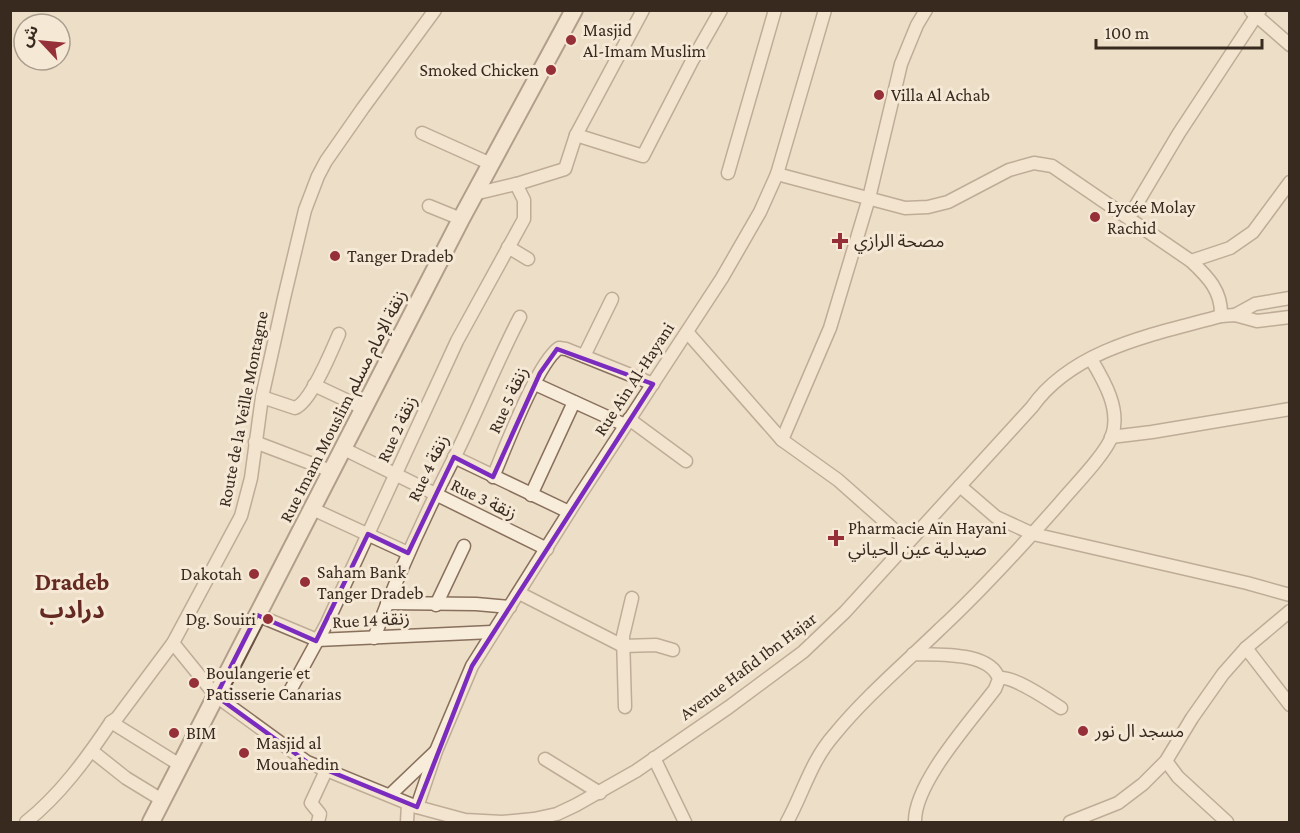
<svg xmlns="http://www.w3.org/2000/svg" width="1300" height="833" font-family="'Crimson Pro','Noto Sans Arabic',serif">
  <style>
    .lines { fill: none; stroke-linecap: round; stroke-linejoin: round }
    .street-casing { stroke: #88705d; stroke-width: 15 }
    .secondary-casing { stroke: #6a5140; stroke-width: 20 }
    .street { stroke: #f8ecda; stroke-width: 12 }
    .secondary { stroke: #f8ecda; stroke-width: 16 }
    .marked { fill: none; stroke: #7b2cbf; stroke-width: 4.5; stroke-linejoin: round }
    .poi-dot { fill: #952f38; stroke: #f5e9d6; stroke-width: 2 }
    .labels { text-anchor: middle; stroke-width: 6; stroke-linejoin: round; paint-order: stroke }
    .poi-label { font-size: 18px; fill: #392a20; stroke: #f5e9d6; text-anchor: start }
    .street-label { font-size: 18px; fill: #392a20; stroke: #f5e9d6 }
    .district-label { font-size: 24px; font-weight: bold; fill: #642921; stroke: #f5e9d6 }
  </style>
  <rect width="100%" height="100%" fill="#eddec7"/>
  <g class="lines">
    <defs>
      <g id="street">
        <path d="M1251 11 1290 45"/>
        <path d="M422 133 491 164"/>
        <path d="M576 135 643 156 692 61 721 10"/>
        <path d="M728 173 775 10"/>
        <path d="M777 174 905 208 928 207 948 202 1009 170 1034 163 1052 166 1191 261C1208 277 1222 291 1221 316"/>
        <path d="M474 194 520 183 565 169 576 135 643 10"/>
        <path d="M429 206 461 219"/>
        <path d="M1129 217 1179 133 1260 10"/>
        <path d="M508 247 528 259"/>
        <path d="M1191 261 1230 248 1253 232 1290 182"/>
        <path d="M1235 315 1255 304 1290 298"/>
        <path d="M687 332 782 440 838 480 908 542"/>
        <path d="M584 356 612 299"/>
        <path d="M535 384 625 425"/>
        <path d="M314 385 363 408"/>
        <path d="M262 397 295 408C311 402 332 350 339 334"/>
        <path d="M629 419 686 461"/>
        <path d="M1111 437 1152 432 1290 409"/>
        <path d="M782 440 830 328 869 198 901 64 917 25 926 10"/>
        <path d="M255 442 331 471"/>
        <path d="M342 448 547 549"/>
        <path d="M454 457 569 512"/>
        <path d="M493 477C505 449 537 363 559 348L566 349 653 384"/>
        <path d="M960 486 996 517 1033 534 1247 583 1290 595"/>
        <path d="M531 495 574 402"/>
        <path d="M319 512 408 553"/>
        <path d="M519 593 623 646 656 645 673 650"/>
        <path d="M387 603 476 604 510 607"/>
        <path d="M436 605 464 546"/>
        <path d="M257 615 317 640 492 632"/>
        <path d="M374 638C397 576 424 517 454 458 477 412 496 363 520 317"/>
        <path d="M173 643 216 696 307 762 417 807 465 820 502 822 534 819 557 814 576 805 636 771 729 707 803 652 845 612 1032 407C1074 348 1156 334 1221 316L1235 315 1257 321 1290 317"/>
        <path d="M1246 648 1290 705"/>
        <path d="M913 654C937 655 990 651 999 679L995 689C971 721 914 783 915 822"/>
        <path d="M999 678C1014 676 1047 699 1061 708"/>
        <path d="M291 689 327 623 457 341 524 219V200L516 184"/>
        <path d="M625 707 623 636 632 598"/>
        <path d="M111 722 180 765"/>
        <path d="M92 751 126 778 162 800"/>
        <path d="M654 758 685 822"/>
        <path d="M545 759 600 793"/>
        <path d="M1166 761 1178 777 1227 822"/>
        <path d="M390 795 435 752"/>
        <path d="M417 807 436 751 472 666 576 501 722 278 760 212 777 174 825 10"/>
        <path d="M26 822C60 795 87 758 111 722L117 718 173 643 241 516 251 478 262 397 284 298 305 210 318 176 326 161 363 108 435 10"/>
        <path d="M318 822 320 814 311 803 324 775V770"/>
        <path d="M407 822 408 804"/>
        <path d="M787 822C803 793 811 761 834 735 866 696 904 664 940 629 982 590 1021 547 1059 504 1073 487 1105 455 1112 436 1121 409 1104 381 1091 359"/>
        <path d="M1070 822 1118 803 1143 784 1166 761 1192 718 1223 674 1246 648 1290 611"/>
      </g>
      <path id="secondary" d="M151 822 461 219 574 10"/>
    </defs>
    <!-- street casing -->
    <use href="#street" class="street-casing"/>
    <!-- secondary casing -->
    <use href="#secondary" class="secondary-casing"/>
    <!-- street -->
    <use href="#street" class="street"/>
    <!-- secondary -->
    <use href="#secondary" class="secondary"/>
  </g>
  <!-- marked area -->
  <path d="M0 0H1300V833H0ZM557 349 653 384 472 666 417 807 307 762 216 696 257 615 316 641 368 534 408 553 454 457 493 477 540 373Z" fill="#eddec7" fill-opacity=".55" fill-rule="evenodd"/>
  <path class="marked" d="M557 349 653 384 472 666 417 807 307 762 216 696 257 615 316 641 368 534 408 553 454 457 493 477 540 373Z"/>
  <!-- markers -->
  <g class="poi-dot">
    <circle cx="571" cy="40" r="6"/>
    <circle cx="551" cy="70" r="6"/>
    <circle cx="879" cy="95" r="6"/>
    <circle cx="1095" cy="217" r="6"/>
    <path d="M837 232h6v6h6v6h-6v6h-6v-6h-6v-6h6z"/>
    <circle cx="335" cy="256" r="6"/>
    <path d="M833 529h6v6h6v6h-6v6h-6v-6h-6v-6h6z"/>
    <circle cx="254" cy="574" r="6"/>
    <circle cx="305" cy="582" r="6"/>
    <circle cx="268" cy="619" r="6"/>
    <circle cx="194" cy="683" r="6"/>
    <circle cx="1083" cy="731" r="6"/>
    <circle cx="174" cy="733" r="6"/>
    <circle cx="244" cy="753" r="6"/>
  </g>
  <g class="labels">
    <!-- poi labels -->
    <g class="poi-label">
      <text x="583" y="36">Masjid<tspan x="583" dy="21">Al-Imam Muslim</tspan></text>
      <text x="539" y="76" text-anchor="end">Smoked Chicken</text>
      <text x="891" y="101">Villa Al Achab</text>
      <text x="1107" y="213">Lycée Molay<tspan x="1107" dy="21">Rachid</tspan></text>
      <text x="854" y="247">مصحة الرازي</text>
      <text x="347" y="262">Tanger Dradeb</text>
      <text x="848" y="534">Pharmacie Aïn Hayani<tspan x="848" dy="21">صيدلية عين الحياني</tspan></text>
      <text x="317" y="578">Saham Bank<tspan x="317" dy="21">Tanger Dradeb</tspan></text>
      <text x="242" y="580" text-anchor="end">Dakotah</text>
      <text x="256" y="625" text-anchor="end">Dg. Souiri</text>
      <text x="206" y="679">Boulangerie et<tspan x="206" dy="21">Patisserie Canarias</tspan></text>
      <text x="1095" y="737">مسجد ال نور</text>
      <text x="186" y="739">BIM</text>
      <text x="256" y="749">Masjid al<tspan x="256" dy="21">Mouahedin</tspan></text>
    </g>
    <!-- street labels -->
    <g class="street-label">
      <text transform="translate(634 379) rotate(-57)" y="6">Rue Ain Al-Hayani</text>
      <text transform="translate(508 400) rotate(-65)" y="6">Rue 5 زنقة</text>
      <text transform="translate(343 406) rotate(-63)" y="6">Rue Imam Mouslim زنقة الإمام مسلم</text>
      <text transform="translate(243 409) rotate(-79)" y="6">Route de la Veille Montagne</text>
      <text transform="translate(397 429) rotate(-65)" y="6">Rue 2 زنقة</text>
      <text transform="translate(428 468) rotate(-64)" y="6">Rue 4 زنقة</text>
      <text transform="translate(484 499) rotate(26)" y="6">Rue 3 زنقة</text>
      <text transform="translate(371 620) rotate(-3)" y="6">Rue 14 زنقة</text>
      <text transform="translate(748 666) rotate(-37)" y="6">Avenue Hafid Ibn Hajar</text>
    </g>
    <!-- district labels -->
    <g class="district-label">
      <text x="72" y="590">Dradeb<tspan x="72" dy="28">درادب</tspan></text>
    </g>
  </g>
  <!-- border -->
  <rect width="1300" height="833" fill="none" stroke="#392a20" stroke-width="24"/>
  <!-- north arrow -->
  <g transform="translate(42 42) rotate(296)"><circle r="28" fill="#f5e9d6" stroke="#aa9d8d" stroke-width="1.5"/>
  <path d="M0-4.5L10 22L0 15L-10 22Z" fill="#952f38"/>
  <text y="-9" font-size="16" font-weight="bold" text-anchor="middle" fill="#392a20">ش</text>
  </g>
  <!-- scale -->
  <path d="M1096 39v9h166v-9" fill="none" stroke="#392a20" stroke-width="3"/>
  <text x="1105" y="39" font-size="18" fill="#392a20" stroke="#f5e9d6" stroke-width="4.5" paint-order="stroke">100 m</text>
</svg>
